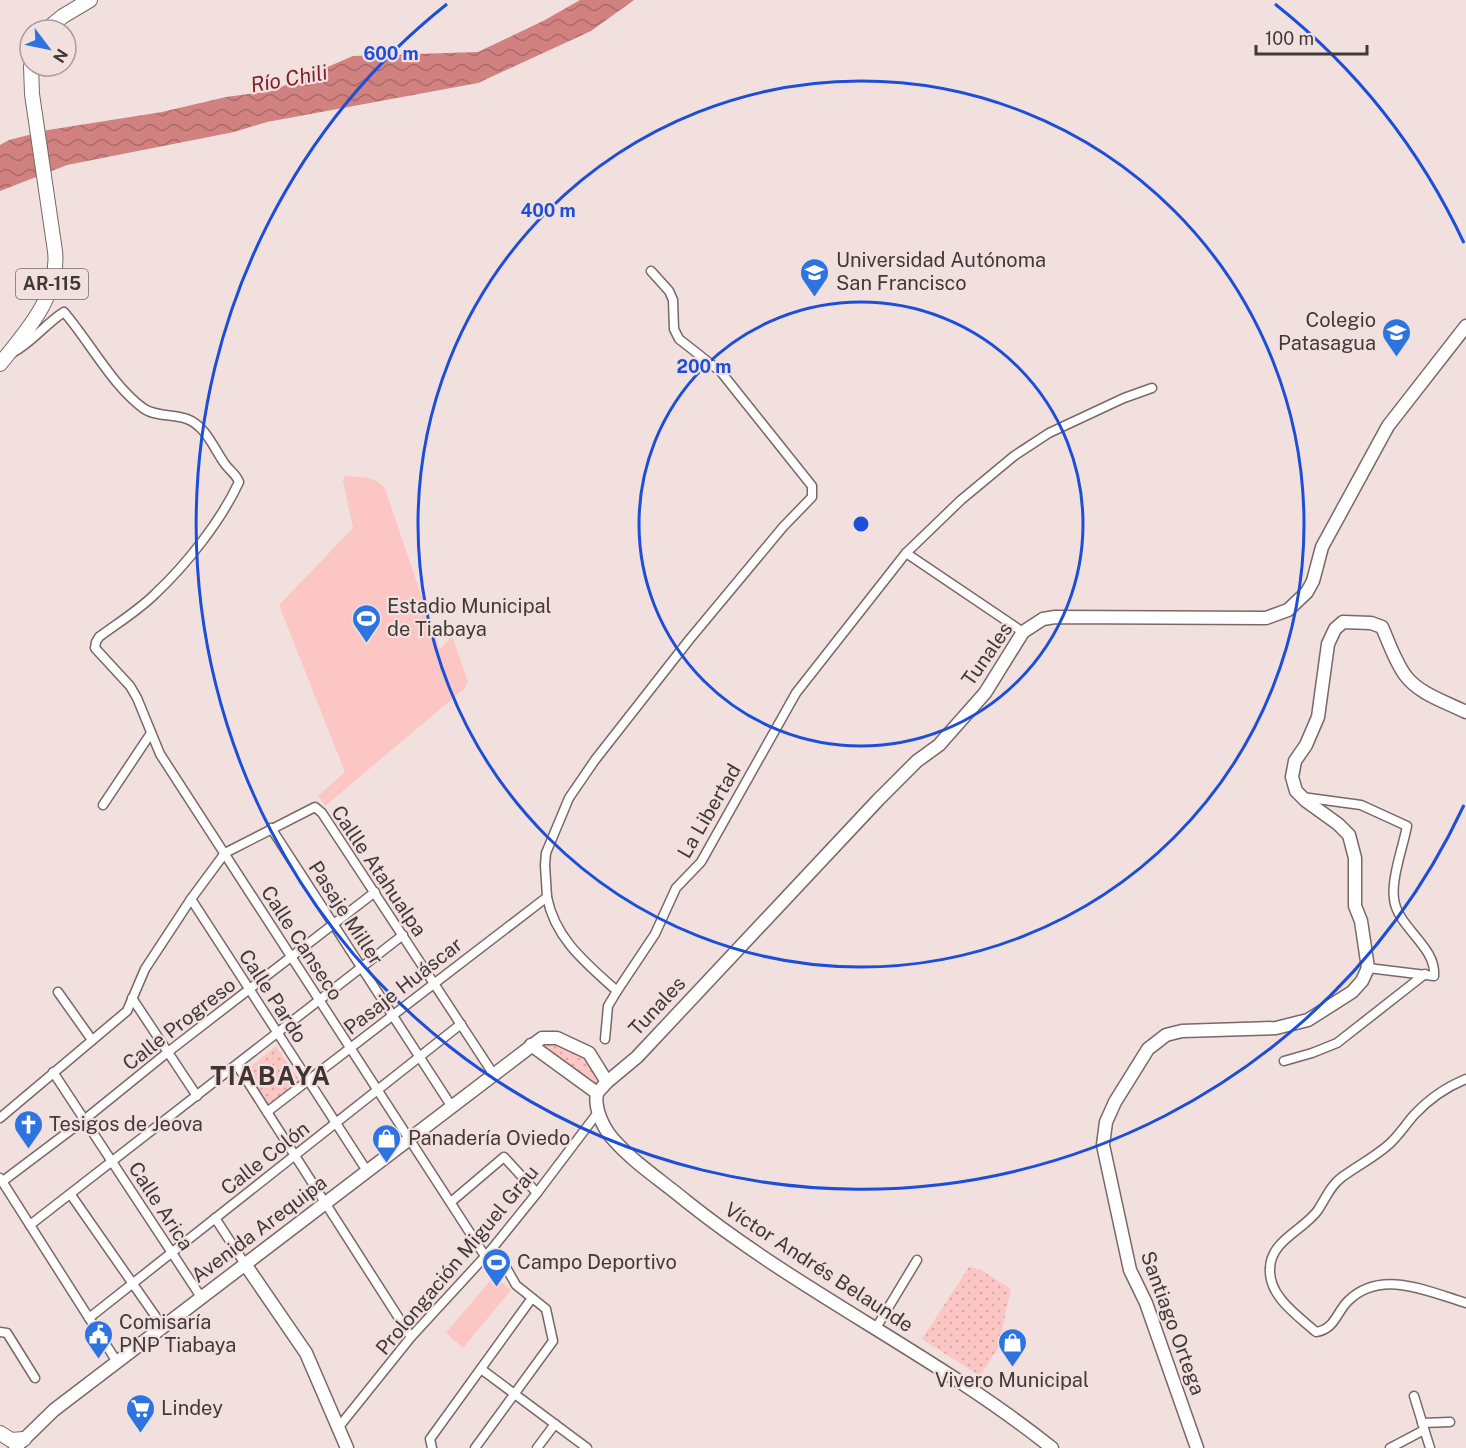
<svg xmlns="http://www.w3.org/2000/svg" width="1466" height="1448" font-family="'Public Sans',sans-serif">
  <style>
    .grass { fill: url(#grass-dots) }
    .garden { fill: #fbc6c4 }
    .water { fill: url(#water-waves) }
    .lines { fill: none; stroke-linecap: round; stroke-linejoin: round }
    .street-casing { stroke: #786867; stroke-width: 11 }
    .secondary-casing { stroke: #786867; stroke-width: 15 }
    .primary-casing { stroke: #786867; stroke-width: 16 }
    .street { stroke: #fff; stroke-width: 8 }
    .secondary { stroke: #fff; stroke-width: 12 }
    .primary { stroke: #fff; stroke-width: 14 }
    .ring { fill: none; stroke: #1d4ed8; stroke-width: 3 }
    .labels { text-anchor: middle; stroke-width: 4.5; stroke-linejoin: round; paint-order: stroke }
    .shield { fill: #f2e0df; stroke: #756b6a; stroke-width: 1.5 }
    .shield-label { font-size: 18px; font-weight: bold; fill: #403938 }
    .poi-label { font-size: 20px; fill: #403938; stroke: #f2e0df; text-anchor: start }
    .street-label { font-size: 20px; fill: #403938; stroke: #f2e0df }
    .water-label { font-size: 21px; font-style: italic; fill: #7e1f26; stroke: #f2e0df }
    .district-label { font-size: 26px; font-weight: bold; letter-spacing: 1.5px; fill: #413333; stroke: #f2e0df }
    .centre { fill: #1d4ed8; stroke: #f2e0df; stroke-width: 3 }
    .ring-label { font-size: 18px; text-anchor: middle; font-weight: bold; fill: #1d4ed8; stroke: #f2e0df; stroke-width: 4.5; stroke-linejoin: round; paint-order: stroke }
  </style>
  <defs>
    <pattern id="grass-dots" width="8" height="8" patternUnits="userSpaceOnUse" patternTransform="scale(1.5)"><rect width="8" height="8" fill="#fbc6c4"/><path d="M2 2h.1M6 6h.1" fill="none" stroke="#d8aba9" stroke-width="1.8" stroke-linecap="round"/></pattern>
    <pattern id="water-waves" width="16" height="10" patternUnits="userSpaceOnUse" patternTransform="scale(1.5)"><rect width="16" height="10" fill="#d1817f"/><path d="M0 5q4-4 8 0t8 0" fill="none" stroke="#ab6b69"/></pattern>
  </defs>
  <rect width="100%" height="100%" fill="#f2e0df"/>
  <!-- grass -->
  <g class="grass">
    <path d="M548 1040 584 1053 601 1082 593 1084 546 1049 545 1045Z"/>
    <path d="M276 1046 300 1081 267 1108 243 1073Z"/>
    <path d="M969 1267 981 1270 1011 1289 998 1348 980 1376 922 1339Z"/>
  </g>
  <!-- garden -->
  <g class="garden">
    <path d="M345 475C359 478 378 476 385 489L440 650 452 635 468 682 464 689 325 806 318 796 345 772 279 605 353 528 343 481Z"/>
    <path d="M494 1276 511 1290 463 1348 446 1333Z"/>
  </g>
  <!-- water -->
  <path class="water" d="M580 0H634L591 31 478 83 267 122 234 132 67 165 0 191V145L9 140 48 130 162 112 226 97 272 91 353 56 478 52 545 20Z"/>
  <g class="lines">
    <defs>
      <g id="street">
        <path d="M12 353C32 343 45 324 64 312 89 341 112 385 143 408 155 417 174 414 187 419 206 426 214 449 225 464 230 471 236 474 239 482 221 521 186 565 155 594 139 610 118 623 99 637L96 642 95 648 130 686 137 698 160 754 485 1256"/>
        <path d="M906 553 1023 632"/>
        <path d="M1302 797 1361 805 1407 826C1403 847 1391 879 1394 899 1397 927 1437 947 1434 976L1368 968"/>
        <path d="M103 805 151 733"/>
        <path d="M271 828 452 1107"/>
        <path d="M547 897C555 939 587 964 617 991L655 934 676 888 701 862 796 693 906 553 961 500 1014 456 1049 433 1124 398 1152 388"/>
        <path d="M191 899 367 1171"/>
        <path d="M58 992 92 1040"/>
        <path d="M132 998 197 1096"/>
        <path d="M605 1039 608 1006 617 991"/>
        <path d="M1284 1061 1312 1053 1337 1043 1425 974"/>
        <path d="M237 1065 411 1337"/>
        <path d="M53 1072 201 1297"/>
        <path d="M1466 1079C1446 1087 1428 1100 1414 1115 1405 1125 1398 1137 1387 1146 1373 1158 1357 1166 1342 1177 1330 1186 1326 1198 1318 1210 1304 1230 1271 1240 1270 1268 1268 1296 1297 1315 1316 1332 1335 1329 1336 1313 1348 1301 1381 1268 1429 1292 1466 1303"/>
        <path d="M267 1112 547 897 545 865 546 853 569 798 595 760 689 640 783 527 812 497V486L721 372 679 339 674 329 673 300 669 291 651 271"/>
        <path d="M0 1118 127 1011 145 969 191 899 225 853 315 807 322 813 494 1075"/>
        <path d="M0 1178 117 1362"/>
        <path d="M3 1181 84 1120 168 1052 375 892"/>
        <path d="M71 1195 163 1327"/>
        <path d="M451 1202 504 1157 537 1193"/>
        <path d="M215 1218 245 1264"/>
        <path d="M30 1225 403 935"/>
        <path d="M89 1318 461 1024"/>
        <path d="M876 1328 917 1260"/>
        <path d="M0 1332 7 1333 35 1378"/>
        <path d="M481 1369 587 1448"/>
        <path d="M1414 1396 1430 1448"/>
        <path d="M1422 1423 1450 1422"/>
        <path d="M338 1428 411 1337 491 1250 537 1193 599 1111"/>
        <path d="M432 1448 430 1439 532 1298"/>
        <path d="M475 1448 553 1341 546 1309 516 1285 504 1264 491 1250"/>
        <path d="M537 1448 555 1424"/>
        <path d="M1390 1448 1424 1430"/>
      </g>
      <g id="secondary">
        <path d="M531 1045 597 1093"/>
        <path d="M597 1093 607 1082 637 1057 878 800 917 761 939 745 985 693 1023 632 1043 619 1055 617 1266 618 1288 610 1307 592 1313 581 1322 547 1388 426 1466 326"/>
        <path d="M597 1093C594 1108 603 1128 613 1139 634 1163 662 1181 686 1201 801 1293 937 1356 1052 1448"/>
        <path d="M245 1264 306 1353 347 1448"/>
        <path d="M15 1448 54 1410 542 1038H557L589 1053 607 1082"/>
        <path d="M1197 1448 1146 1303 1130 1270 1103 1145 1106 1122 1115 1102 1148 1049 1166 1035 1182 1031 1276 1028 1308 1020 1352 992 1362 981 1368 968 1361 921 1355 906V858L1349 835 1338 824 1306 801 1296 791 1292 777 1295 761 1306 745 1318 717 1328 644 1335 629 1343 622 1371 623 1382 627C1389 643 1395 661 1405 675 1419 694 1446 702 1466 712"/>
      </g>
      <g id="primary">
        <path d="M46 30 63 16 90 0"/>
        <path d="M0 364C26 332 60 295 55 251L32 94 31 66"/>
        <path d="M0 1433 11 1440 24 1439"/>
      </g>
    </defs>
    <!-- street casing -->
    <use href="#street" class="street-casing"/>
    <!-- secondary casing -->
    <use href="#secondary" class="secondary-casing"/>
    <!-- primary casing -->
    <use href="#primary" class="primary-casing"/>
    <!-- street -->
    <use href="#street" class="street"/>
    <!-- secondary -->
    <use href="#secondary" class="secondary"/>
    <!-- primary -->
    <use href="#primary" class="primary"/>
  </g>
  <!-- distance rings -->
  <g class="ring">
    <circle cx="861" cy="524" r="222"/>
    <circle cx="861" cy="524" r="443"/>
    <path d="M1464 805A665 665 0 1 1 447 4M1275 4A665 665 0 0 1 1464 243"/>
  </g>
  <!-- icons -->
  <defs>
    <symbol id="university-pin" viewBox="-11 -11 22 30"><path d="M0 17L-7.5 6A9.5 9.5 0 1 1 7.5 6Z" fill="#2d74e0" stroke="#f2e0df"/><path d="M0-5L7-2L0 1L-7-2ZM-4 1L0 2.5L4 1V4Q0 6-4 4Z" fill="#fff"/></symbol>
    <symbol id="school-pin" viewBox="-11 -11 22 30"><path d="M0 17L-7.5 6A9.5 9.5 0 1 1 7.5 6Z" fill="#2d74e0" stroke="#f2e0df"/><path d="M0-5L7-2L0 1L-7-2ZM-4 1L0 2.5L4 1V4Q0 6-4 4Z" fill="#fff"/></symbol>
    <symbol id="stadium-pin" viewBox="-11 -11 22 30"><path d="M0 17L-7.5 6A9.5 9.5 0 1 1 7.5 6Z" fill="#2d74e0" stroke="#f2e0df"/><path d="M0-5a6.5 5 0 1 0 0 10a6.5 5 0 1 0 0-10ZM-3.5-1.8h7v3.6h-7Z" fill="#fff"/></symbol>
    <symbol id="church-pin" viewBox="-11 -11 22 30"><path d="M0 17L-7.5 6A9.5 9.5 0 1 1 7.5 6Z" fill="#2d74e0" stroke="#f2e0df"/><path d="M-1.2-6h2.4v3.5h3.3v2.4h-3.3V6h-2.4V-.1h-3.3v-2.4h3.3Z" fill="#fff"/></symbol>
    <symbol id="shop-pin" viewBox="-11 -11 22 30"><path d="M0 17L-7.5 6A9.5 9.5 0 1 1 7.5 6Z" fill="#2d74e0" stroke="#f2e0df"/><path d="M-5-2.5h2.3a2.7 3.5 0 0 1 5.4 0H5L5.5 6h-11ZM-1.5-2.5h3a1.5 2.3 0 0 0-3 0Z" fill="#fff"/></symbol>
    <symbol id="civic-pin" viewBox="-11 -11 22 30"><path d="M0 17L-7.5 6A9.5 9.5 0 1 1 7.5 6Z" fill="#2d74e0" stroke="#f2e0df"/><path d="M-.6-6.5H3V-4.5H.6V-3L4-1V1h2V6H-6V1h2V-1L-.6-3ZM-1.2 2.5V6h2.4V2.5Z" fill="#fff"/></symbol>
    <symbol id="supermarket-pin" viewBox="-11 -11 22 30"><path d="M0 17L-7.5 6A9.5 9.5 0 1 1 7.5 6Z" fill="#2d74e0" stroke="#f2e0df"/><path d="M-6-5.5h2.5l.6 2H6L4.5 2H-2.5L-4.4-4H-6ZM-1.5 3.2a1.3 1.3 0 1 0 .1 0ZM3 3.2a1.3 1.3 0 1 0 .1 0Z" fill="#fff"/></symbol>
  </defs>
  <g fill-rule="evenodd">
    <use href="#university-pin" x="798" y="256" width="33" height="45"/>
    <use href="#school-pin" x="1380" y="316" width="33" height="45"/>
    <use href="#stadium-pin" x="350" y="602" width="33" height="45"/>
    <use href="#church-pin" x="12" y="1108" width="33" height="45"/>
    <use href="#shop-pin" x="370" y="1122" width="33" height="45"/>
    <use href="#stadium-pin" x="480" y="1246" width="33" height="45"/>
    <use href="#civic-pin" x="82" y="1318" width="33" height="45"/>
    <use href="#shop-pin" x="996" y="1326" width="33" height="45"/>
    <use href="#supermarket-pin" x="124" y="1392" width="33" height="45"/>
  </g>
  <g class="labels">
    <!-- shield labels -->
    <rect class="shield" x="16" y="269" width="72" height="30" rx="4.5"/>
    <g class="shield-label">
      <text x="52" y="290">AR-115</text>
    </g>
    <!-- poi labels -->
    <g class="poi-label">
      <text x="836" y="267">Universidad Autónoma<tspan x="836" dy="23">San Francisco</tspan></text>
      <text x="1376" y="327" text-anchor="end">Colegio<tspan x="1376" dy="23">Patasagua</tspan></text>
      <text x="387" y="613">Estadio Municipal<tspan x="387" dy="23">de Tiabaya</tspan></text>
      <text x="49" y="1131">Tesigos de Jeova</text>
      <text x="408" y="1145">Panadería Oviedo</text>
      <text x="517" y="1269">Campo Deportivo</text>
      <text x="119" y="1329">Comisaría<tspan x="119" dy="23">PNP Tiabaya</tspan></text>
      <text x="1012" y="1387" text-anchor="middle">Vivero Municipal</text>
      <text x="161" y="1415">Lindey</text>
    </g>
    <!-- street labels -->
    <g class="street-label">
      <text transform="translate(987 654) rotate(-55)" y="7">Tunales</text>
      <text transform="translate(709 811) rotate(-60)" y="7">La Libertad</text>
      <text transform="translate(379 871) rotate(56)" y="7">Callle Atahualpa</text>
      <text transform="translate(346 913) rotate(57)" y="7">Pasaje Miller</text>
      <text transform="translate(302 943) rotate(57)" y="7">Calle Canseco</text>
      <text transform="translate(403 986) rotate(-38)" y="7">Pasaje Huáscar</text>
      <text transform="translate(273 996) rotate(57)" y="7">Calle Pardo</text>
      <text transform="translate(657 1006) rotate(-47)" y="7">Tunales</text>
      <text transform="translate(179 1024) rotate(-38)" y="7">Calle Progreso</text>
      <text transform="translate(265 1158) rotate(-38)" y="7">Calle Colón</text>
      <text transform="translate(161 1206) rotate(57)" y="7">Calle Arica</text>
      <text transform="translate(259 1229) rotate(-37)" y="7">Avenida Arequipa</text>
      <text transform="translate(457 1260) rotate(-50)" y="7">Prolongación Miguel Grau</text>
      <text transform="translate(819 1267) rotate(33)" y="7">Víctor Andrés Belaunde</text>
      <text transform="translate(1173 1323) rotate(70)" y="7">Santiago Ortega</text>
    </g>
    <!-- water labels -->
    <g class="water-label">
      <text transform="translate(289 79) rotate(-10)" y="7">Río Chili</text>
    </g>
    <!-- district labels -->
    <g class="district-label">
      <text x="271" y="1085">TIABAYA</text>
    </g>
  </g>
  <circle cx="861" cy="524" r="9" class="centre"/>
  <g class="ring-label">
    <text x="391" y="60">600 m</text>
    <text x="548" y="217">400 m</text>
    <text x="704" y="373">200 m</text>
  </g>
  <!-- north arrow -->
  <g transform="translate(48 48) rotate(122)"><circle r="28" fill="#f2e0df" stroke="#ab9d9c" stroke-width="1.5"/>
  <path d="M0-4.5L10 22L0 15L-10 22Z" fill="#2d74e0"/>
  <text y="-9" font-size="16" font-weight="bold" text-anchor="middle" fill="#403938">N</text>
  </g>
  <!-- scale -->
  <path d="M1256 45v9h111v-9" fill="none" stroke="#403938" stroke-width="3"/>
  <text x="1265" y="45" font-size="18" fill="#403938" stroke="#f2e0df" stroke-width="4.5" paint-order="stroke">100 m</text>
</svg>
